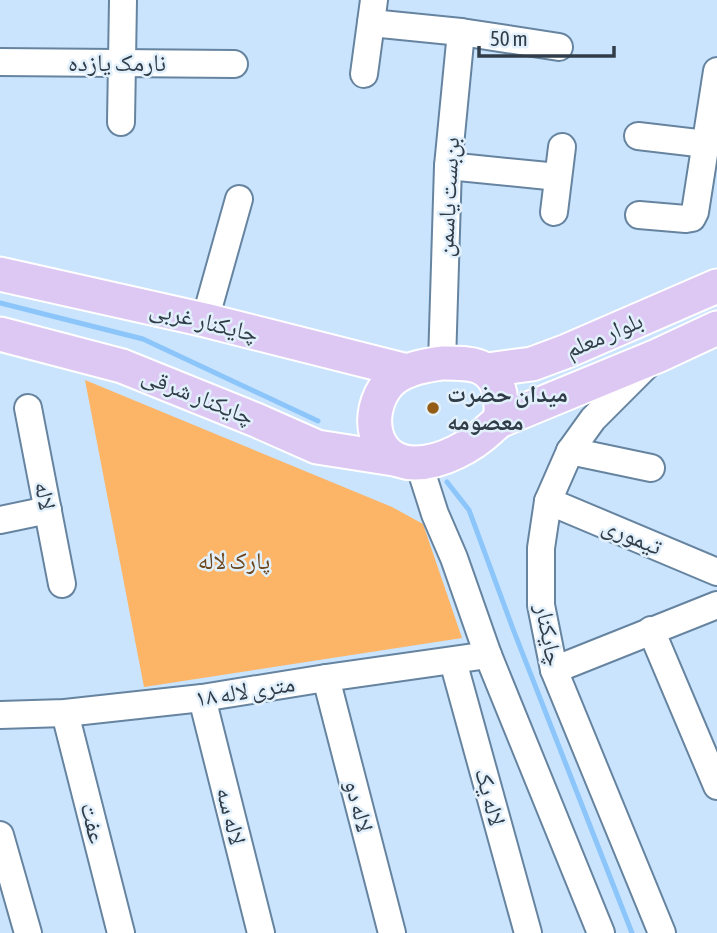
<svg xmlns="http://www.w3.org/2000/svg" width="717" height="933" font-family="'Asap Condensed','Noto Naskh Arabic',sans-serif">
  <style>
    .park { fill: #fcb466 }
    .lines { fill: none; stroke-linecap: round; stroke-linejoin: round }
    .stream { stroke: #8bc5fa; stroke-width: 5 }
    .minor-casing { stroke: #6684a0; stroke-width: 30 }
    .major-casing { stroke: #fff; stroke-width: 37 }
    .minor { stroke: #fff; stroke-width: 26 }
    .major { stroke: #ddc8f3; stroke-width: 33 }
    .poi-dot { fill: #945d15; stroke: #e2f0fc; stroke-width: 2.5 }
    .labels { text-anchor: middle; stroke-width: 5; stroke-linejoin: round; paint-order: stroke }
    .street-label { font-size: 24px; fill: #303d49; stroke: #e2f0fc }
    .poi-label { font-size: 24px; font-weight: bold; fill: #303d49; stroke: #e2f0fc; text-anchor: start }
    .park-label { font-size: 24px; fill: #6b461c; stroke: #e2f0fc }
  </style>
  <rect width="100%" height="100%" fill="#cae4fd"/>
  <!-- park -->
  <path class="park" d="M85 380 392 507 423 524 462 638 144 687Z"/>
  <g class="lines">
    <!-- stream -->
    <g class="stream">
      <path d="M0 303 143 339 318 421"/>
      <path d="M447 482 469 510 513 629 632 933"/>
    </g>
    <defs>
      <g id="minor">
        <path d="M371 23 461 32 559 47"/>
        <path d="M0 62 234 64"/>
        <path d="M364 74 374 0"/>
        <path d="M121 122 123 0"/>
        <path d="M638 136 706 144"/>
        <path d="M448 166 558 177"/>
        <path d="M554 212 562 147"/>
        <path d="M639 215 686 219 692 218 695 212 717 71"/>
        <path d="M205 320 239 199"/>
        <path d="M442 363 448 166 461 32"/>
        <path d="M649 363 593 419 570 451 548 501 541 548V605L554 670 662 933"/>
        <path d="M28 408 62 584"/>
        <path d="M570 451 651 468"/>
        <path d="M419 464 435 514 454 558 488 655 601 933"/>
        <path d="M548 501 717 572"/>
        <path d="M0 520 48 510"/>
        <path d="M651 630 717 786"/>
        <path d="M453 661 528 933"/>
        <path d="M554 670 717 605"/>
        <path d="M326 678 392 933"/>
        <path d="M202 698 261 933"/>
        <path d="M65 713 121 933"/>
        <path d="M0 715 65 713 202 698 326 678 488 655"/>
        <path d="M0 835 28 933"/>
      </g>
      <g id="major">
        <path d="M0 274 205 320 407 371"/>
        <path d="M0 334 122 366 256 420 317 447 394 459"/>
        <path d="M442 363C469 363 493 362 500 394 501 402 502 414 499 421 498 422 492 427 491 428 472 446 442 463 415 463 372 463 364 413 388 384 401 369 423 366 442 363Z"/>
        <path d="M487 370 532 364 567 351 717 286"/>
        <path d="M499 421 657 356 717 328"/>
      </g>
    </defs>
    <!-- minor casing -->
    <use href="#minor" class="minor-casing"/>
    <!-- major casing -->
    <use href="#major" class="major-casing"/>
    <!-- minor -->
    <use href="#minor" class="minor"/>
    <!-- major -->
    <use href="#major" class="major"/>
  </g>
  <!-- markers -->
  <circle class="poi-dot" cx="433" cy="408" r="7"/>
  <g class="labels">
    <!-- street labels -->
    <g class="street-label">
      <text x="117" y="71">نارمک یازده</text>
      <text transform="translate(448 197) rotate(-87)" y="8">بن‌بست یاسمن</text>
      <text transform="translate(204 321) rotate(14)" y="8">چایکنار غربی</text>
      <text transform="translate(604 335) rotate(-23)" y="8">بلوار معلم</text>
      <text transform="translate(198 396) rotate(22)" y="8">چایکنار شرقی</text>
      <text transform="translate(45 496) rotate(79)" y="8">لاله</text>
      <text transform="translate(632 536) rotate(23)" y="8">تیموری</text>
      <text transform="translate(549 635) rotate(79)" y="8">چایکنار</text>
      <text transform="translate(245 691) rotate(-9)" y="8">۱۸ متری لاله</text>
      <text transform="translate(490 797) rotate(75)" y="8">لاله یک</text>
      <text transform="translate(359 806) rotate(76)" y="8">لاله دو</text>
      <text transform="translate(231 816) rotate(76)" y="8">لاله سه</text>
      <text transform="translate(93 823) rotate(76)" y="8">عفت</text>
    </g>
    <!-- poi labels -->
    <g class="poi-label">
      <text x="447" y="402">میدان حضرت<tspan x="447" dy="28">معصومه</tspan></text>
    </g>
    <!-- park labels -->
    <g class="park-label">
      <text x="234" y="569">پارک لاله</text>
    </g>
  </g>
  <!-- scale -->
  <path d="M479 46v10h135v-10" fill="none" stroke="#303d49" stroke-width="3.5"/>
  <text x="490" y="46" font-size="21" fill="#303d49" stroke="#e2f0fc" stroke-width="5" paint-order="stroke">50 m</text>
</svg>
